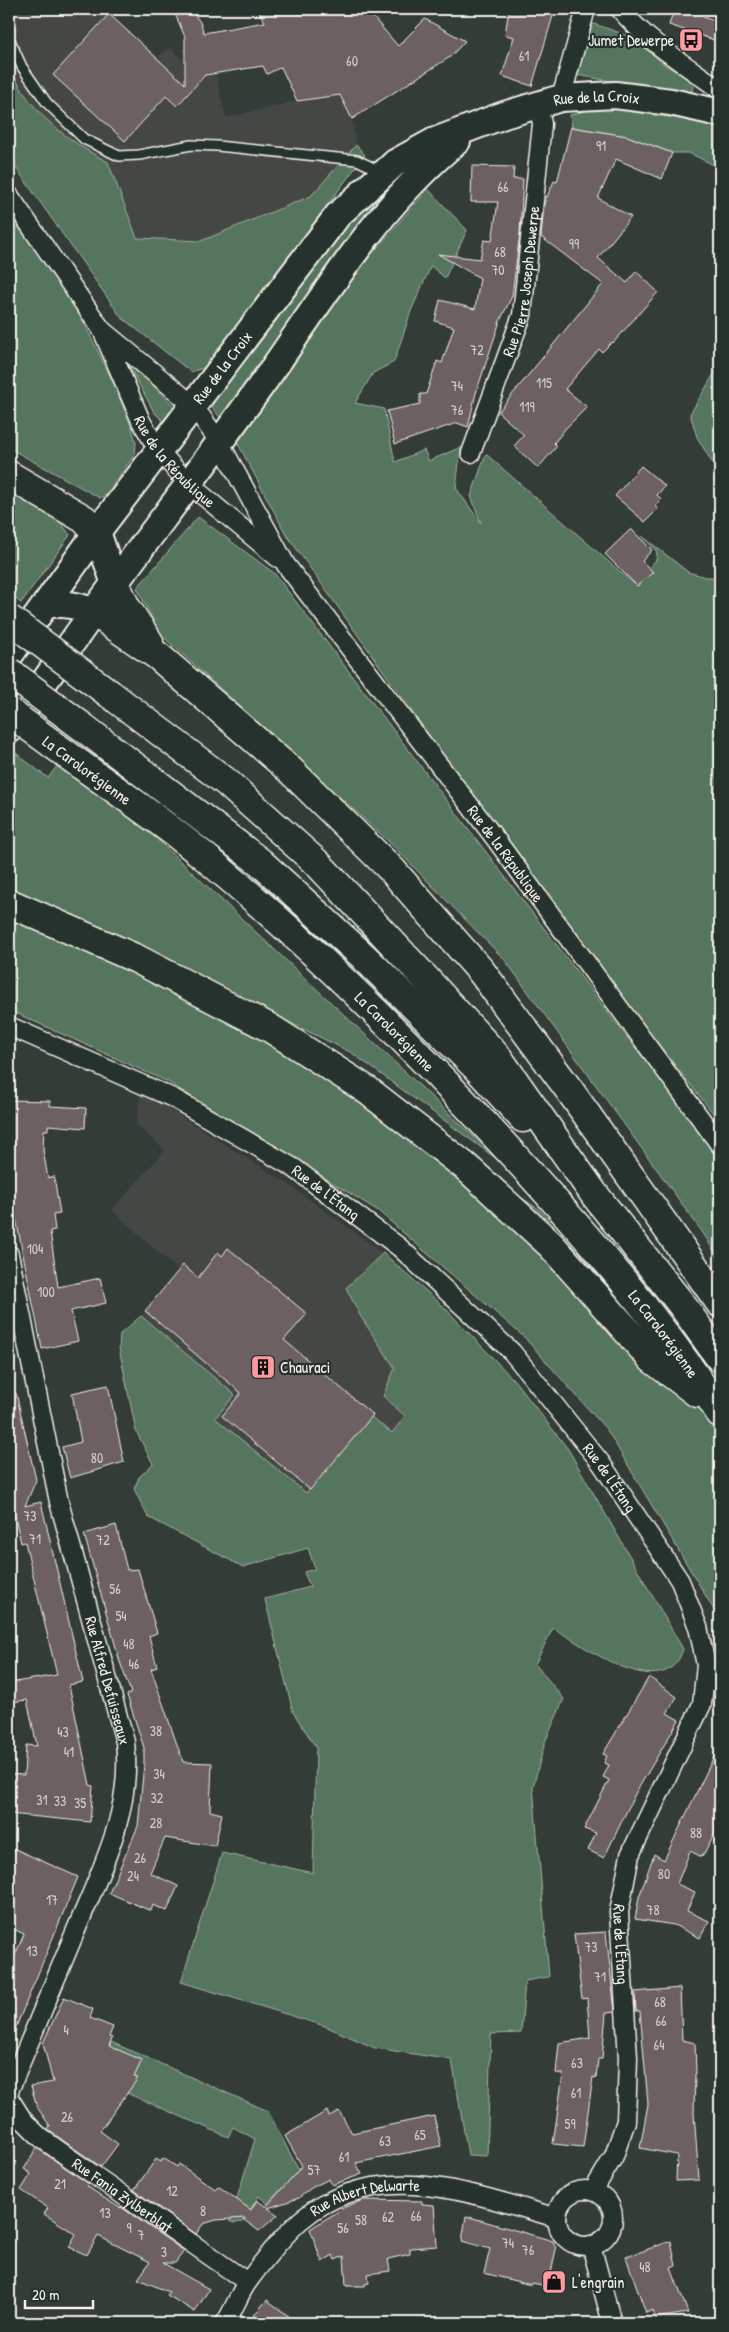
<svg xmlns="http://www.w3.org/2000/svg" width="729" height="2332" font-family="'Patrick Hand',sans-serif">
  <style>
    .built { fill: #454745 }
    .green { fill: #55755e; stroke: #a4b3a3 }
    .building { fill: #6c6063; stroke: #f4f1e8 }
    .lines { fill: none; stroke-linecap: round; stroke-linejoin: round }
    .lane-casing { stroke: #f4f1e8; stroke-width: 12 }
    .street-casing { stroke: #f4f1e8; stroke-width: 21 }
    .secondary-casing { stroke: #f4f1e8; stroke-width: 30 }
    .highway-casing { stroke: #f4f1e8; stroke-width: 31 }
    .lane { stroke: #26332d; stroke-width: 9 }
    .street { stroke: #26332d; stroke-width: 18 }
    .secondary { stroke: #26332d; stroke-width: 26 }
    .highway { stroke: #26332d; stroke-width: 28 }
    .highway-bridge-casing { stroke: #f4f1e8; stroke-width: 31; stroke-linecap: butt }
    .highway-bridge { stroke: #26332d; stroke-width: 28 }
    .labels { text-anchor: middle; stroke-width: 4.5; stroke-linejoin: round; paint-order: stroke }
    .number-label { font-size: 14px; fill: #d2cdc7 }
    .poi-label { font-size: 16px; fill: #f4f1e8; stroke: #26332d; text-anchor: start }
    .street-label { font-size: 16px; fill: #f4f1e8; stroke: #26332d }
  </style>
  <rect width="100%" height="100%" fill="#343c38"/>
  <filter id="ink" filterUnits="userSpaceOnUse"><feTurbulence type="fractalNoise" baseFrequency=".02" numOctaves="2"/><feDisplacementMap in="SourceGraphic" scale="10" xChannelSelector="R" yChannelSelector="G"/><feConvolveMatrix kernelMatrix="1 2 1 2 8 2 1 2 1" color-interpolation-filters="sRGB"/></filter>
  <g filter="url(#ink)">
    <!-- built -->
    <g class="built">
      <path d="M9 9H104L157 58 170 48 200 75 216 73 226 118 297 101 340 95 352 119 356 145 311 196 201 241 137 238 108 162 87 151 46 121 15 79 9 63Z"/>
      <path d="M141 1091 291 1186 383 1253 346 1288 361 1317 398 1371 383 1396 405 1416 392 1433 371 1417 306 1494 215 1418 235 1395 141 1316 179 1271 112 1210 165 1150 136 1125Z"/>
    </g>
    <!-- green -->
    <g class="green">
      <path d="M588 22 632 37 665 65 694 82 691 95 576 75Z"/>
      <path d="M9 63C26 110 65 139 108 162L137 238 201 241 311 196 356 145 365 155 213 357 203 368 191 372 121 317 9 158Z"/>
      <path d="M604 106 720 126V168L689 153H672L627 136 572 127 570 115Z"/>
      <path d="M414 165 362 225 221 418 208 404 349 217Z"/>
      <path d="M428 189 467 230 445 278 431 266 411 311 394 362 373 373 355 403 384 409 395 462 424 450 429 461 461 447 456 488 481 523 471 496 486 454 634 584 656 560 657 552 642 536 688 572 706 577H720V1122L561 921 286 534 237 442 311 324Z"/>
      <path d="M9 203 84 323 112 380 132 428 136 443 135 454 106 495 100 498 9 448Z"/>
      <path d="M130 363 175 407 163 421 154 412 129 366Z"/>
      <path d="M720 364V476L697 437 690 414Z"/>
      <path d="M9 489 59 520 70 535 21 603 9 594Z"/>
      <path d="M198 517 274 573 616 1023 720 1153V1261L703 1233 505 960 387 840 160 634 137 588Z"/>
      <path d="M9 748 48 778 66 754 501 1162 352 1053 149 953 9 898Z"/>
      <path d="M9 902 167 975 399 1116 540 1210 629 1311 720 1435V1620L607 1430 524 1337 377 1210 168 1082 9 1010Z"/>
      <path d="M383 1253 443 1306 514 1380 568 1449 683 1649C665 1708 583 1645 553 1628L535 1664 564 1699 545 1742 533 1787 549 1977 525 1981 521 2033 491 2034 487 2156 468 2155 452 2060 375 2048 325 2026 181 1982 222 1853 313 1873 316 1747 293 1712 265 1599 310 1587 304 1572 315 1569 308 1548 243 1567 148 1517 134 1489 139 1477 153 1464 136 1431 119 1348 120 1334 141 1316 235 1395 215 1418 306 1493 371 1417 392 1433 405 1416 383 1396 395 1368 361 1317 346 1288Z"/>
      <path d="M111 2042 268 2111 299 2171 286 2190 283 2187 267 2204 259 2196 242 2222 234 2223 230 2221 255 2139 233 2127 228 2137 106 2084 108 2050Z"/>
    </g>
    <!-- building -->
    <g class="building">
      <path d="M173 9H190L200 22 204 33 265 22 257 9H366L398 46 425 19 465 41 450 57 352 119 340 95 297 101 281 67 267 74 263 66 205 75 177 106 166 96 125 141 53 75 109 14 185 84V37Z"/>
      <path d="M509 9H555L532 86 502 76 514 37 505 35Z"/>
      <path d="M674 9H706L703 17 720 23V42L669 25Z"/>
      <path d="M571 127 627 136 672 153 662 179 616 159 598 198 631 217 598 258 627 283 636 271 658 292 613 343 612 342 602 352 599 349 565 389 587 407 565 429 554 443 557 446 538 468 514 446 524 435 498 412 603 284 541 237 544 204 554 181 557 182Z"/>
      <path d="M472 166 514 167 513 179H523L520 233 512 296 500 321 476 393 468 427 457 423 395 444 387 411 420 404V394H426L437 361 442 363 454 327 435 321 440 300 475 309 480 278 438 254 480 259 484 240 492 241 498 202H471Z"/>
      <path d="M641 466 665 486 657 495 661 499 655 506 658 509 645 522 615 496Z"/>
      <path d="M631 529 652 550 642 561 653 572 637 586 605 554Z"/>
      <path d="M9 1100 50 1101V1106L86 1108 85 1128 48 1125V1130H44L43 1150 48 1178 54 1176 60 1214 53 1215 55 1230 50 1231 58 1287 100 1278 106 1303 71 1311 78 1341 42 1349 9 1184Z"/>
      <path d="M228 1248 307 1314 284 1340 373 1415 310 1490 222 1416 241 1393 145 1311 183 1265 198 1278 218 1252 222 1256Z"/>
      <path d="M108 1385 124 1462 70 1478 62 1447 81 1442 72 1393Z"/>
      <path d="M9 1393H16L36 1480 25 1506 41 1502 83 1682 69 1685 90 1785 93 1786 90 1822 9 1814V1774L24 1775 26 1745 37 1746 27 1700 12 1702 9 1683 57 1675 25 1542 21 1543 9 1491Z"/>
      <path d="M116 1525 127 1570 138 1569 157 1633 149 1636 157 1667 151 1669 183 1762 212 1763 210 1811 222 1814 215 1846 165 1838 150 1873 178 1886 167 1911 153 1905 151 1911 109 1893 138 1826 144 1764V1748L127 1695 131 1693 120 1662 84 1534Z"/>
      <path d="M649 1677 677 1697 667 1713 679 1720 635 1794 604 1858 588 1850 596 1833 584 1829 609 1780 603 1777 609 1765 604 1763 607 1756 603 1754Z"/>
      <path d="M720 1744V1823L702 1857 690 1851 677 1884 695 1892 687 1911 709 1921 700 1938 674 1925 635 1919 639 1897 654 1854 664 1860Z"/>
      <path d="M15 1849 78 1877 9 2044V1969L24 1934 9 1927V1862Z"/>
      <path d="M606 1932 615 2012 606 2013 602 2059H598L596 2078 593 2077 583 2147 553 2144 563 2074 556 2073 559 2043 590 2038 587 1998 582 1999 574 1934Z"/>
      <path d="M680 1988 682 2040 695 2043 696 2074H695L694 2113 699 2180 676 2181 677 2155 640 2148 648 2104 640 2011H636L635 1992Z"/>
      <path d="M64 1997 93 2009 90 2018 113 2027 109 2037 112 2038 109 2046 142 2060 134 2077 138 2078 100 2131 118 2144 101 2167 48 2130 50 2126 37 2107 31 2086 53 2082 43 2043Z"/>
      <path d="M327 2111 329 2116 339 2111 352 2133 434 2116 441 2146 356 2163 362 2174 332 2185 329 2179 311 2188 299 2198 268 2208 278 2215 259 2231 244 2220 245 2218 216 2220 203 2224 196 2234 134 2190 156 2159 161 2162 163 2158 177 2167 179 2164 215 2189 218 2186 251 2210 257 2200 266 2207 302 2166 285 2136Z"/>
      <path d="M37 2148 89 2184 87 2186 104 2198 120 2208 121 2207 184 2251 175 2263H163L209 2289 195 2312 167 2295 169 2292 138 2279 150 2262 98 2236 87 2255 69 2247 76 2234 44 2214 48 2208 21 2190 31 2174 24 2169Z"/>
      <path d="M363 2200 422 2201V2204L434 2205 437 2246 410 2248V2254L388 2259 390 2271 368 2274 369 2283 365 2284V2286H346L344 2256 335 2260 333 2255 322 2262 310 2229 345 2207Z"/>
      <path d="M466 2216 553 2241 556 2249 548 2286 531 2283V2285L484 2273 490 2249 462 2241Z"/>
      <path d="M671 2241 676 2266 671 2268 688 2313 655 2318 653 2310 646 2313 626 2257Z"/>
      <path d="M267 2300 298 2323H265L254 2315Z"/>
    </g>
    <g class="lines">
      <defs>
        <path id="lane" d="M9 38 22 67 47 103 84 139 119 156 139 155 191 145 217 146 357 160 382 172"/>
        <g id="street">
          <path d="M620 9C647 42 686 65 720 90"/>
          <path d="M561 98 586 9"/>
          <path id="s1" d="M9 195 102 330 141 421 158 450 189 484 278 558"/>
          <path id="s2" d="M102 330 193 405 220 443 286 565 494 837 720 1145"/>
          <path id="s3" d="M471 453 522 315 542 124 538 104"/>
          <path id="s4" d="M9 1026 173 1098 294 1168 399 1247 512 1352 601 1463 680 1581 698 1627 706 1665 702 1704 630 1855 619 1912 628 2058 626 2121 614 2156 593 2191"/>
          <path id="s5" d="M9 1254 59 1502 125 1742C133 1810 101 1870 76 1930 53 1984 31 2038 9 2091"/>
          <path id="s6" d="M9 2098 23 2120 41 2138 247 2282"/>
          <circle cx="585" cy="2218" r="28"/>
          <path d="M591 2245 612 2323"/>
          <path id="s7" d="M225 2323C234 2310 239 2293 249 2280 264 2260 282 2237 301 2220 377 2156 473 2194 557 2218"/>
        </g>
        <g id="secondary">
          <path d="M97 532 115 584"/>
          <path d="M46 604C64 603 77 605 94 612"/>
          <path id="s8" d="M9 656 97 532 338 215 395 163 435 141 504 115 561 98 615 95 671 102 720 113"/>
          <path d="M9 730C39 691 66 650 95 610 153 531 213 453 270 373 327 292 380 204 457 141"/>
        </g>
        <g id="highway">
          <path d="M9 475 84 519 97 532"/>
          <path d="M115 584 126 607 149 642"/>
          <path d="M94 612 158 656 290 770 392 870 481 971 570 1091 720 1303"/>
          <path d="M110 694 225 781 319 865 427 980 499 1059 594 1194 682 1305 720 1358"/>
          <path d="M84 728 260 862 363 956 477 1068 523 1118"/>
          <path id="s9" d="M66 754C112 788 161 820 205 857 316 949 418 1051 515 1157 589 1238 661 1321 720 1413"/>
          <path d="M9 903 137 959 270 1028 367 1090 466 1167 551 1245 652 1359 697 1393"/>
        </g>
      </defs>
      <!-- lane casing -->
      <use href="#lane" class="lane-casing"/>
      <!-- street casing -->
      <use href="#street" class="street-casing"/>
      <!-- secondary casing -->
      <use href="#secondary" class="secondary-casing"/>
      <!-- highway casing -->
      <use href="#highway" class="highway-casing"/>
      <!-- lane -->
      <use href="#lane" class="lane"/>
      <!-- street -->
      <use href="#street" class="street"/>
      <!-- secondary -->
      <use href="#secondary" class="secondary"/>
      <!-- highway -->
      <use href="#highway" class="highway"/>
      <defs>
        <g id="highway-bridge">
          <path d="M9 619 110 694"/>
          <path d="M9 672 84 728"/>
          <path d="M9 712 66 754"/>
        </g>
      </defs>
      <!-- highway-bridge casing -->
      <use href="#highway-bridge" class="highway-bridge-casing"/>
      <!-- highway-bridge -->
      <use href="#highway-bridge" class="highway-bridge"/>
    </g>
  </g>
  <!-- icons -->
  <defs>
    <symbol id="bus-square" viewBox="-11 -11 22 22"><rect x="-9" y="-9" width="18" height="18" rx="4" fill="#ff9aa2" stroke="#26332d"/><path d="M-5-6H5V4H4V6H2V4H-2V6H-4V4H-5ZM-3.5-4V0h7V-4ZM-3.5 1.2v1.5H-2V1.2ZM2 1.2v1.5H3.5V1.2Z" fill="#111"/></symbol>
    <symbol id="building-square" viewBox="-11 -11 22 22"><rect x="-9" y="-9" width="18" height="18" rx="4" fill="#ff9aa2" stroke="#26332d"/><path d="M-4-6H4V6H1V3H-1V6H-4ZM-2.5-4.3h1.7v1.8h-1.7ZM.8-4.3h1.7v1.8H.8ZM-2.5-1h1.7V.8h-1.7ZM.8-1h1.7V.8H.8Z" fill="#111"/></symbol>
    <symbol id="shop-square" viewBox="-11 -11 22 22"><rect x="-9" y="-9" width="18" height="18" rx="4" fill="#ff9aa2" stroke="#26332d"/><path d="M-5-2.5h2.3a2.7 3.5 0 0 1 5.4 0H5L5.5 6h-11ZM-1.5-2.5h3a1.5 2.3 0 0 0-3 0Z" fill="#111"/></symbol>
  </defs>
  <g fill-rule="evenodd">
    <use href="#bus-square" x="677" y="26" width="28" height="28"/>
    <use href="#building-square" x="249" y="1353" width="28" height="28"/>
    <use href="#shop-square" x="540" y="2268" width="28" height="28"/>
  </g>
  <g class="labels">
    <!-- number labels -->
    <g class="number-label">
      <text x="524" y="61">61</text>
      <text x="352" y="66">60</text>
      <text x="601" y="151">91</text>
      <text x="503" y="192">66</text>
      <text x="574" y="249">99</text>
      <text x="500" y="257">68</text>
      <text x="498" y="275">70</text>
      <text x="477" y="355">72</text>
      <text x="544" y="388">115</text>
      <text x="457" y="391">74</text>
      <text x="527" y="412">119</text>
      <text x="457" y="415">76</text>
      <text x="35" y="1254">104</text>
      <text x="46" y="1297">100</text>
      <text x="97" y="1463">80</text>
      <text x="30" y="1521">73</text>
      <text x="35" y="1544">71</text>
      <text x="103" y="1545">72</text>
      <text x="115" y="1594">56</text>
      <text x="121" y="1621">54</text>
      <text x="129" y="1649">48</text>
      <text x="134" y="1669">46</text>
      <text x="156" y="1736">38</text>
      <text x="63" y="1737">43</text>
      <text x="69" y="1757">41</text>
      <text x="159" y="1779">34</text>
      <text x="157" y="1803">32</text>
      <text x="42" y="1805">31</text>
      <text x="60" y="1806">33</text>
      <text x="80" y="1808">35</text>
      <text x="156" y="1828">28</text>
      <text x="696" y="1838">88</text>
      <text x="140" y="1863">26</text>
      <text x="664" y="1879">80</text>
      <text x="133" y="1881">24</text>
      <text x="52" y="1905">17</text>
      <text x="653" y="1915">78</text>
      <text x="591" y="1952">73</text>
      <text x="32" y="1956">13</text>
      <text x="600" y="1982">71</text>
      <text x="660" y="2007">68</text>
      <text x="661" y="2026">66</text>
      <text x="66" y="2035">4</text>
      <text x="659" y="2050">64</text>
      <text x="577" y="2068">63</text>
      <text x="576" y="2098">61</text>
      <text x="67" y="2122">26</text>
      <text x="570" y="2129">59</text>
      <text x="420" y="2140">65</text>
      <text x="385" y="2146">63</text>
      <text x="344" y="2162">61</text>
      <text x="314" y="2175">57</text>
      <text x="60" y="2189">21</text>
      <text x="172" y="2196">12</text>
      <text x="203" y="2216">8</text>
      <text x="105" y="2218">13</text>
      <text x="416" y="2221">66</text>
      <text x="388" y="2222">62</text>
      <text x="361" y="2225">58</text>
      <text x="129" y="2233">9</text>
      <text x="343" y="2233">56</text>
      <text x="141" y="2240">7</text>
      <text x="508" y="2248">74</text>
      <text x="528" y="2255">76</text>
      <text x="164" y="2257">3</text>
      <text x="645" y="2272">48</text>
    </g>
    <!-- poi labels -->
    <g class="poi-label">
      <text x="674" y="46" text-anchor="end">Jumet Dewerpe</text>
      <text x="280" y="1373">Chauraci</text>
      <text x="572" y="2288">L'engrain</text>
    </g>
    <!-- street labels -->
    <g class="street-label">
      <text dy="6" stroke="none"><textPath href="#s8" startOffset="842">Rue de la Croix</textPath></text>
      <text dy="6" stroke="none"><textPath href="#s3" startOffset="180">Rue Pierre Joseph Dewerpe</textPath></text>
      <text dy="6" stroke="none"><textPath href="#s8" startOffset="359">Rue de la Croix</textPath></text>
      <text dy="6" stroke="none"><textPath href="#s1" startOffset="316">Rue de la République</textPath></text>
      <text transform="translate(87 770) rotate(36)" y="6">La Carolorégienne</text>
      <text dy="6" stroke="none"><textPath href="#s2" startOffset="666">Rue de la République</textPath></text>
      <text dy="6" stroke="none"><textPath href="#s9" startOffset="431">La Carolorégienne</textPath></text>
      <text dy="6" stroke="none"><textPath href="#s4" startOffset="359">Rue de l'Étang</textPath></text>
      <text dy="6" stroke="none"><textPath href="#s9" startOffset="836">La Carolorégienne</textPath></text>
      <text dy="6" stroke="none"><textPath href="#s4" startOffset="764">Rue de l'Étang</textPath></text>
      <text dy="6" stroke="none"><textPath href="#s5" startOffset="438">Rue Alfred Defuisseaux</textPath></text>
      <text dy="6" stroke="none"><textPath href="#s4" startOffset="1274">Rue de l'Étang</textPath></text>
      <text dy="6" stroke="none"><textPath href="#s6" startOffset="151">Rue Fania Zylberblat</textPath></text>
      <text dy="6" stroke="none"><textPath href="#s7" startOffset="199">Rue Albert Delwarte</textPath></text>
    </g>
  </g>
  <!-- margin -->
  <rect width="729" height="2332" fill="none" stroke="#26332d" stroke-width="30"/>
  <rect x="15" y="15" width="699" height="2302" fill="none" stroke="#f4f1e8" stroke-width="2" filter="url(#ink)"/>
  <!-- scale -->
  <path d="M25 2300v8h68v-8" fill="none" stroke="#f4f1e8" stroke-width="2.5"/>
  <text x="32" y="2300" font-size="15" fill="#f4f1e8" stroke="#26332d" stroke-width="4" paint-order="stroke">20 m</text>
</svg>
